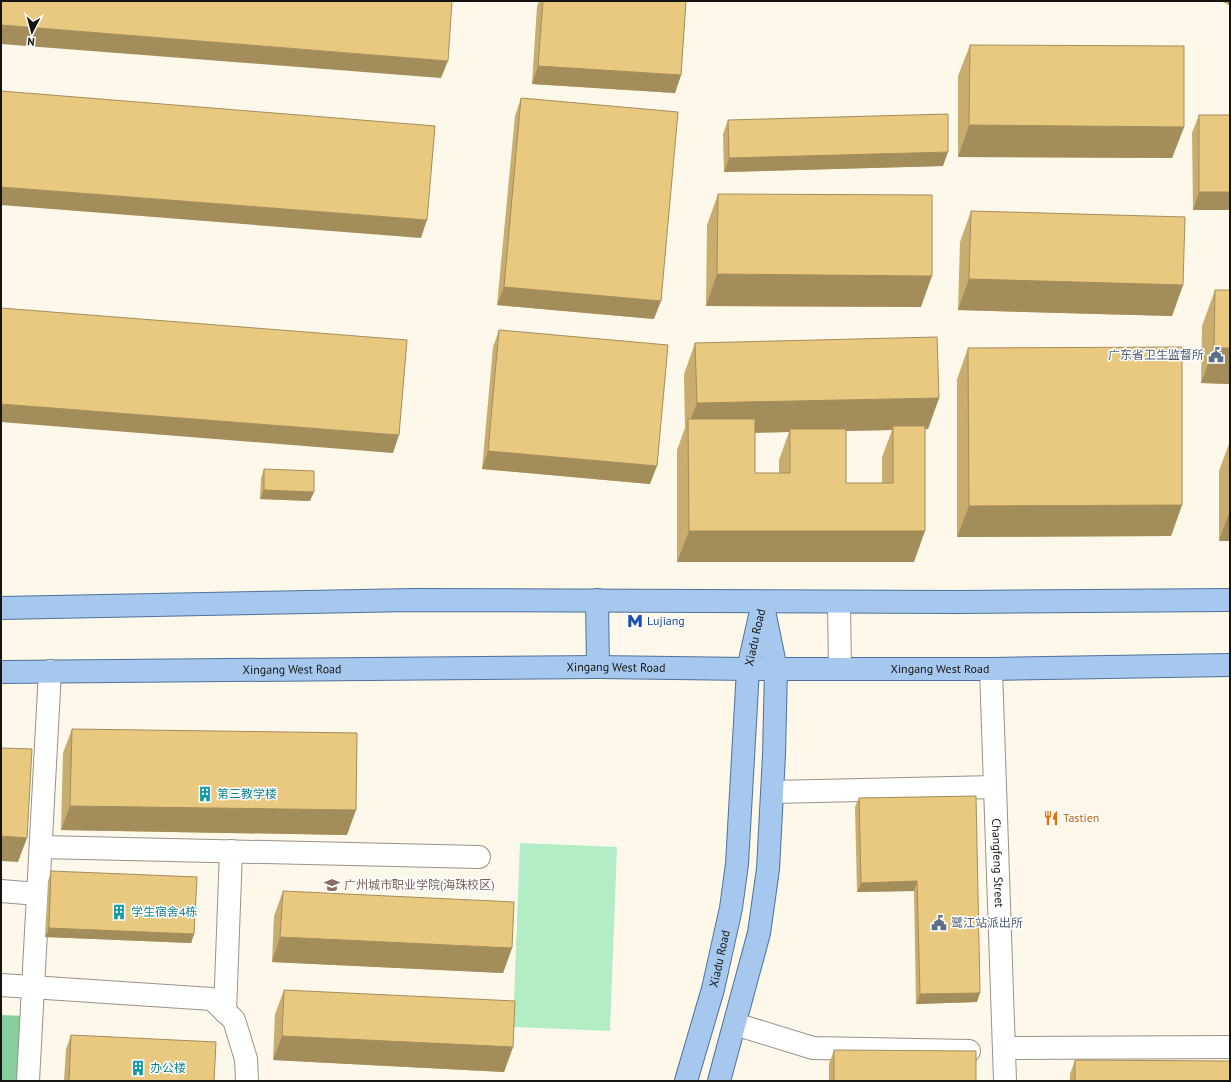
<svg xmlns="http://www.w3.org/2000/svg" width="1231" height="1082" font-family="'PT Sans','Noto Sans SC',sans-serif">
  <style>
    .green { fill: #b3edc3 }
    .forest { fill: #88cd9c }
    .lines { fill: none; stroke-linecap: round; stroke-linejoin: round }
    .minor-casing { stroke: #999387; stroke-width: 24 }
    .major-casing { stroke: #4d7299; stroke-width: 24 }
    .minor { stroke: #fff; stroke-width: 22 }
    .major { stroke: #a6c8ee; stroke-width: 22 }
    .wall { fill: #c8ad6e; fill-rule: evenodd }
    .shaded-wall { fill: #a38d5a }
    .building { fill: #e9c980; stroke: #a38d5a }
    .labels { text-anchor: middle; stroke-width: 3; stroke-linejoin: round; paint-order: stroke }
    .service-label { font-size: 12px; fill: #4e5e75; stroke: #fff; text-anchor: end }
    .transit-label { font-size: 12px; fill: #164399; stroke: #fff; text-anchor: start }
    .street-label { font-size: 12px; fill: #16140f; stroke: #fff }
    .culture-label { font-size: 12px; fill: #0d838f; stroke: #fff; text-anchor: start }
    .food-label { font-size: 12px; fill: #c56008; stroke: #fff; text-anchor: start }
    .education-label { font-size: 12px; fill: #785e54; stroke: #fff; text-anchor: start }
  </style>
  <rect width="100%" height="100%" fill="#fef8eb"/>
  <!-- green -->
  <path class="green" d="M520 843 617 847 610 1031 513 1027Z"/>
  <!-- forest -->
  <path class="forest" d="M1 1015 25 1016 21 1081H1Z"/>
  <g class="lines">
    <defs>
      <g id="minor">
        <path d="M839 602 840 669"/>
        <path id="s1" d="M991 669 1005 1081"/>
        <path d="M772 792 995 787"/>
        <path d="M41 847 479 857"/>
        <path d="M1 891 38 894"/>
        <path d="M1 985 212 999 234 1020 246 1059 247 1081"/>
        <path d="M225 1012 231 851"/>
        <path d="M735 1024 813 1048 969 1051"/>
        <path d="M1004 1048 1230 1047"/>
        <path d="M28 1081 50 671"/>
      </g>
      <g id="major">
        <path d="M597 600 598 667"/>
        <path d="M1 608 413 600 958 602 1230 600"/>
        <path id="s2" d="M1 672 598 667 748 669H991L1230 665"/>
        <path id="s3" d="M686 1081 713 989 731 908 737 864 748 669 763 602"/>
        <path d="M719 1081 759 933 768 869 774 755 776 669 764 611"/>
      </g>
    </defs>
    <!-- minor casing -->
    <use href="#minor" class="minor-casing"/>
    <!-- major casing -->
    <use href="#major" class="major-casing"/>
    <!-- minor -->
    <use href="#minor" class="minor"/>
    <!-- major -->
    <use href="#major" class="major"/>
  </g>
  <!-- wall -->
  <g class="wall">
    <path d="M539 1H686L681 75 675 93 532 84 537 6Z"/>
    <path d="M1221 1H1230V6Z"/>
    <path d="M970 45 1184 127 1172 158 958 157V76Z"/>
    <path d="M521 98 654 319 497 305 515 116Z"/>
    <path d="M1199 115H1230V210H1193L1192 133Z"/>
    <path d="M728 120 943 166 724 172 723 134Z"/>
    <path d="M718 194 921 307 706 306 707 225Z"/>
    <path d="M971 211 1183 285 1172 316 958 310 960 242Z"/>
    <path d="M1215 290H1230V384L1201 383 1202 326Z"/>
    <path d="M499 330 650 484 482 469 493 347Z"/>
    <path d="M695 343 939 398 928 429H925L914 562H677V450L685 428 684 374ZM892 430 882 457V483H846V431ZM789 432 779 460V473H755V433Z"/>
    <path d="M968 348 1182 505 1171 536 957 537V379Z"/>
    <path d="M1230 441V541H1219V471Z"/>
    <path d="M264 469 310 501 260 499 261 478Z"/>
    <path d="M72 729 347 835 61 830 63 753Z"/>
    <path d="M976 796 977 1002 916 1004 914 891 857 892 855 807 859 798Z"/>
    <path d="M51 871 194 934 191 943 45 937 48 881Z"/>
    <path d="M283 891 512 948 503 973 272 962 274 916Z"/>
    <path d="M284 990 513 1047 504 1072 273 1060 275 1014Z"/>
    <path d="M71 1035 214 1081H64L66 1049Z"/>
    <path d="M834 1050 976 1081H829V1064Z"/>
    <path d="M1075 1060 1230 1081H1070V1074Z"/>
  </g>
  <!-- shaded-wall -->
  <g class="shaded-wall">
    <path d="M1 25 448 61 441 78 1 44Z"/>
    <path d="M538 66 681 75 675 93 532 84Z"/>
    <path d="M969 125 1184 127 1172 158 958 157Z"/>
    <path d="M948 152 943 166 724 172 729 158Z"/>
    <path d="M1 187 427 220 421 238 1 205Z"/>
    <path d="M1199 192H1230V210H1193Z"/>
    <path d="M717 274 932 276 921 307 706 306Z"/>
    <path d="M969 279 1183 285 1172 316 958 310Z"/>
    <path d="M504 287 661 301 654 319 497 305Z"/>
    <path d="M1214 348H1230V384L1201 383Z"/>
    <path d="M939 398 928 429 893 430V426L892 430 790 432V429L789 432 689 434 688 426 697 403Z"/>
    <path d="M1 404 399 435 393 453 1 422Z"/>
    <path d="M488 451 657 466 650 484 482 469Z"/>
    <path d="M264 490 314 492 310 501 260 499Z"/>
    <path d="M1182 505 1171 536 957 537 969 506Z"/>
    <path d="M1230 510V541H1219Z"/>
    <path d="M689 531H925L914 562H677Z"/>
    <path d="M70 806 356 810 347 835 61 830Z"/>
    <path d="M1 836 27 838 18 862 1 861Z"/>
    <path d="M917 881 914 891 857 892 861 883Z"/>
    <path d="M49 928 194 934 191 943 45 937Z"/>
    <path d="M280 937 512 948 503 973 272 962Z"/>
    <path d="M980 993 977 1002 916 1004 920 994Z"/>
    <path d="M282 1036 513 1047 504 1072 273 1060Z"/>
  </g>
  <!-- building -->
  <g class="building">
    <path d="M1 1H452L448 61 1 25Z"/>
    <path d="M543 1H686L681 75 538 66Z"/>
    <path d="M970 45 1184 46V127L969 125Z"/>
    <path d="M1 91 435 126 427 220 1 187Z"/>
    <path d="M521 98 678 112 661 301 504 287Z"/>
    <path d="M948 114V152L729 158 728 120Z"/>
    <rect x="1199" y="115" width="31" height="77"/>
    <path d="M718 194 932 195V276L717 274Z"/>
    <path d="M971 211 1185 217 1183 285 969 279Z"/>
    <path d="M1215 290H1230V348H1214Z"/>
    <path d="M1 308 407 340 399 435 1 404Z"/>
    <path d="M499 330 668 345 657 466 488 451Z"/>
    <path d="M937 337 939 398 697 403 695 343Z"/>
    <path d="M1182 347V505L969 506 968 348Z"/>
    <path d="M688 419H755V473H790V429H846V483H893V426H925V531H689Z"/>
    <path d="M264 469 314 471V492L264 490Z"/>
    <path d="M72 729 357 733 356 810 70 806Z"/>
    <path d="M1 748 32 749 27 838 1 836Z"/>
    <path d="M976 796 980 993 920 994 917 881 861 883 859 798Z"/>
    <path d="M51 871 197 877 194 934 49 928Z"/>
    <path d="M283 891 514 902 512 948 280 937Z"/>
    <path d="M284 990 515 1001 513 1047 282 1036Z"/>
    <path d="M71 1035 216 1042 214 1081H69Z"/>
    <path d="M834 1050 976 1051V1081H834Z"/>
    <path d="M1075 1060 1230 1061V1081H1075Z"/>
  </g>
  <!-- icons -->
  <defs>
    <symbol id="civic-bare" viewBox="-9 -9 18 18"><path d="M-.6-6.5H3V-4.5H.6V-3L4-1V1h2V6H-6V1h2V-1L-.6-3ZM-1.2 2.5V6h2.4V2.5Z" fill="#5c6f8a" stroke="#fff" stroke-width="2.5" paint-order="stroke"/></symbol>
    <symbol id="metro-bare" viewBox="-9 -9 18 18"><path d="M-5.5 5V-5H-3L0 0L3-5H5.5V5H3V-.5L0 4L-3-.5V5Z" fill="#1a4fb4" stroke="#fff" stroke-width="2.5" paint-order="stroke"/></symbol>
    <symbol id="building-bare" viewBox="-9 -9 18 18"><path d="M-4-6H4V6H1V3H-1V6H-4ZM-2.5-4.3h1.7v1.8h-1.7ZM.8-4.3h1.7v1.8H.8ZM-2.5-1h1.7V.8h-1.7ZM.8-1h1.7V.8H.8Z" fill="#0f9aa8" stroke="#fff" stroke-width="2.5" paint-order="stroke"/></symbol>
    <symbol id="restaurant-bare" viewBox="-9 -9 18 18"><path d="M-5-6h1v4h1v-4h1v4h1v-4h1v5L-1.5 .5V6h-2V.5L-5-1ZM5-6V6H3V1.5H1.5Q1.5-4 5-6Z" fill="#e8710a" stroke="#fff" stroke-width="2.5" paint-order="stroke"/></symbol>
    <symbol id="university-bare" viewBox="-9 -9 18 18"><path d="M0-5L7-2L0 1L-7-2ZM-4 1L0 2.5L4 1V4Q0 6-4 4Z" fill="#8d6e63" stroke="#fff" stroke-width="2.5" paint-order="stroke"/></symbol>
  </defs>
  <g fill-rule="evenodd">
    <use href="#civic-bare" x="1205" y="344" width="22" height="22"/>
    <use href="#metro-bare" x="624" y="610" width="22" height="22"/>
    <use href="#building-bare" x="194" y="783" width="22" height="22"/>
    <use href="#restaurant-bare" x="1040" y="807" width="22" height="22"/>
    <use href="#university-bare" x="321" y="874" width="22" height="22"/>
    <use href="#building-bare" x="108" y="901" width="22" height="22"/>
    <use href="#civic-bare" x="928" y="912" width="22" height="22"/>
    <use href="#building-bare" x="127" y="1057" width="22" height="22"/>
  </g>
  <g class="labels">
    <!-- service labels -->
    <g class="service-label">
      <text x="1204" y="359">广东省卫生监督所</text>
      <text x="951" y="927" text-anchor="start">鹭江站派出所</text>
    </g>
    <!-- transit labels -->
    <g class="transit-label">
      <text x="647" y="625">Lujiang</text>
    </g>
    <!-- street labels -->
    <g class="street-label">
      <text dy="4" stroke="none"><textPath href="#s3" startOffset="451">Xiadu Road</textPath></text>
      <text dy="4" stroke="none"><textPath href="#s2" startOffset="615">Xingang West Road</textPath></text>
      <text dy="4" stroke="none"><textPath href="#s2" startOffset="291">Xingang West Road</textPath></text>
      <text dy="4" stroke="none"><textPath href="#s2" startOffset="939">Xingang West Road</textPath></text>
      <text dy="4" stroke="none"><textPath href="#s1" startOffset="194">Changfeng Street</textPath></text>
      <text dy="4" stroke="none"><textPath href="#s3" startOffset="127">Xiadu Road</textPath></text>
    </g>
    <!-- culture labels -->
    <g class="culture-label">
      <text x="217" y="798">第三教学楼</text>
      <text x="131" y="916">学生宿舍4栋</text>
      <text x="150" y="1072">办公楼</text>
    </g>
    <!-- food labels -->
    <g class="food-label">
      <text x="1063" y="822">Tastien</text>
    </g>
    <!-- education labels -->
    <g class="education-label">
      <text x="344" y="889">广州城市职业学院(海珠校区)</text>
    </g>
  </g>
  <!-- border -->
  <rect width="1231" height="1082" fill="none" stroke="#16140f" stroke-width="4"/>
  <!-- north arrow -->
  <g transform="translate(32 32) rotate(186)" stroke="#ffffff" stroke-width="3" paint-order="stroke">
  <path d="M0-3L7 15L0 10L-7 15Z" fill="#16140f"/>
  <text y="-6" font-size="11" font-weight="bold" text-anchor="middle" fill="#16140f">N</text>
  </g>
</svg>
